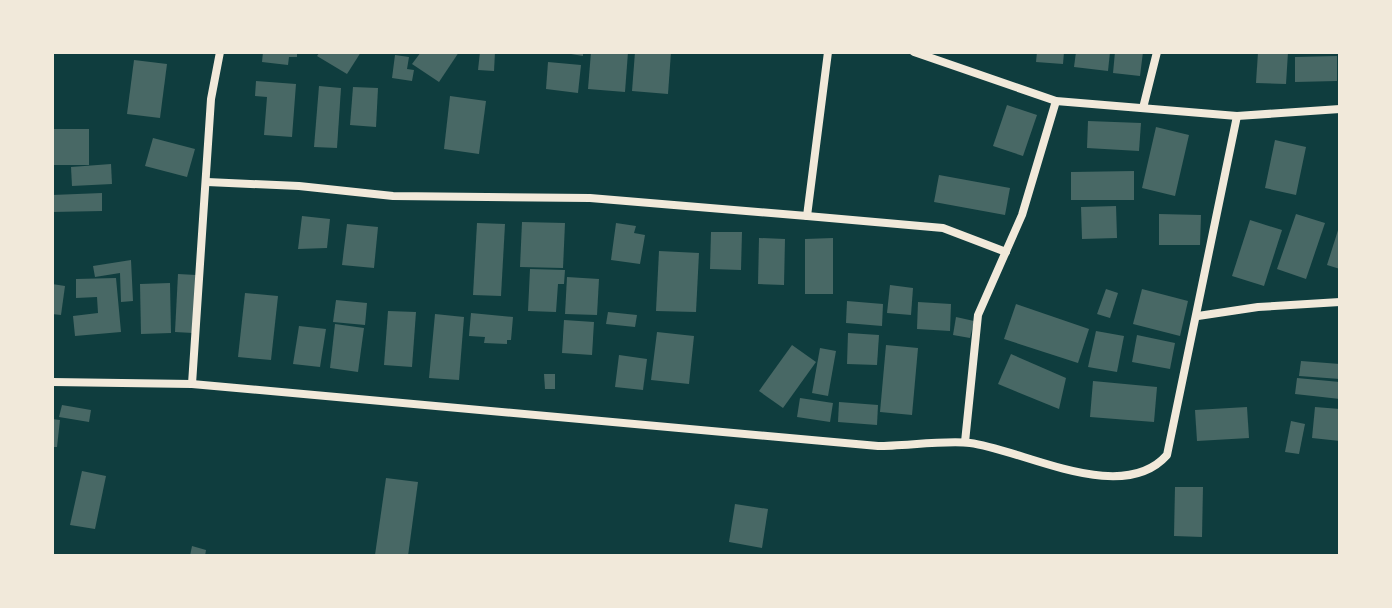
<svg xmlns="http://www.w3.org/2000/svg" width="1392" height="608" font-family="'Asap Condensed',sans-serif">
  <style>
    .building { fill: #486865 }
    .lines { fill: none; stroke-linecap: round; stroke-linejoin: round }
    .minor { stroke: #f1e9da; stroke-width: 8 }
  </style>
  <rect width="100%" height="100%" fill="#0f3d3e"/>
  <!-- building -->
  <g class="building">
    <path d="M263 52H297V57H289L288 65 262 62Z"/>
    <path d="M320 52H361L347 74 317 56Z"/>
    <path d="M421 52H459L439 82 412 64Z"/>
    <path d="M480 52H495L494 71 478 70Z"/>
    <path d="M559 52H583V56Z"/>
    <path d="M591 52H628L625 92 588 89Z"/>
    <path d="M635 52H671L668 94 632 91Z"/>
    <path d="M1037 52H1064L1063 64 1036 62Z"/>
    <path d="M1076 52H1110L1108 71 1074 67Z"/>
    <path d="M1115 52H1143L1140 76 1113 73Z"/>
    <path d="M1258 52H1288L1286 84 1256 83Z"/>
    <path d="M395 55 409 57 407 69 414 70 412 81 392 78Z"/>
    <path d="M1337 56V81L1295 82V57Z"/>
    <path d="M134 60 167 64 160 118 127 114Z"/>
    <path d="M548 62 581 65 578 93 546 89Z"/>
    <path d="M256 81 296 84 292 137 264 135 267 97 255 96Z"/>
    <path d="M319 86 341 88 337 148 314 147Z"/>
    <path d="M353 87 378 88 376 127 350 125Z"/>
    <path d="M450 96 486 101 479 154 444 149Z"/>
    <path d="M1007 105 1037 115 1023 156 993 146Z"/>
    <path d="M1088 121 1141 123 1139 151 1087 148Z"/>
    <path d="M1156 127 1189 135 1175 196 1142 188Z"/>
    <rect x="52" y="129" width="37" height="36"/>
    <path d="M153 138 195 149 187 177 145 166Z"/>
    <path d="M1275 140 1306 147 1296 195 1265 188Z"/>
    <path d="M111 164 112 184 72 186 71 167Z"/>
    <path d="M1134 171V200H1071V172Z"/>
    <path d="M939 175 1010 188 1005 215 934 202Z"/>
    <path d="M102 193V211L52 212V195Z"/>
    <path d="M1116 206 1117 238 1082 239 1081 207Z"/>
    <path d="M1159 214 1201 215 1200 245H1159Z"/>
    <path d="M1296 214 1325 223 1306 279 1277 269Z"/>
    <path d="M302 216 330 219 327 248 298 249Z"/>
    <path d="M1250 220 1282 230 1264 286 1232 276Z"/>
    <path d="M522 222 565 223 563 268 520 267Z"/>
    <path d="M477 223 505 224 501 296 473 295Z"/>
    <path d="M616 223 636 226 634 233 645 235 640 264 611 260Z"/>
    <path d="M347 224 378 227 374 268 342 265Z"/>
    <path d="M1340 224V269L1327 265Z"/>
    <path d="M711 232H742L741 270 710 269Z"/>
    <path d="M759 238 785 239 784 285 758 284Z"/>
    <path d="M833 238V294H805V239Z"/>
    <path d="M659 251 699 253 696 312 656 311Z"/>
    <path d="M131 260 133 301 121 302 120 273 95 277 93 266Z"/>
    <path d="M530 269 565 270 564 284H558L556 312 528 311Z"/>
    <path d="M178 274 196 275 193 333 175 332Z"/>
    <path d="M567 277 599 279 597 315 565 314Z"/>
    <path d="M116 278 121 332 75 336 73 316 98 313 97 297 76 298V279Z"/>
    <path d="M170 283 171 333 141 334 140 284Z"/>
    <path d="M52 284 65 286 61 315 52 314Z"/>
    <path d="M890 285 913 288 911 315 887 313Z"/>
    <path d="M1106 289 1118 293 1110 318 1097 314Z"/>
    <path d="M1142 289 1188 301 1180 336 1133 324Z"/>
    <path d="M245 293 278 296 271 360 238 357Z"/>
    <path d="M336 300 367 303 365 325 333 322Z"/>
    <path d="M847 301 883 304 882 326 846 323Z"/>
    <path d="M918 302 951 304 950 331 917 329Z"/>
    <path d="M1016 304 1089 329 1078 363 1004 339Z"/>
    <path d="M388 311 416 312 412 367 384 365Z"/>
    <path d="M608 312 637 315 635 327 606 324Z"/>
    <path d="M471 313 513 317 511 340H507V344L484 343 485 337 469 336Z"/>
    <path d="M435 314 464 317 459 380 429 378Z"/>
    <path d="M956 317 974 321 970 338 953 335Z"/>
    <path d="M564 320 594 322 592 355 562 353Z"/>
    <path d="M335 324 364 328 358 372 330 368Z"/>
    <path d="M299 326 326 329 320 367 293 364Z"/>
    <path d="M1096 331 1124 336 1117 372 1088 367Z"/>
    <path d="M657 332 694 336 689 384 651 380Z"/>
    <path d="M848 333 879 335 877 365 847 364Z"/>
    <path d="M1137 335 1175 343 1170 369 1132 362Z"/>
    <path d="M792 345 816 362 783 408 759 391Z"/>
    <path d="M886 345 918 348 912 415 880 412Z"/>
    <path d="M820 348 836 351 828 396 812 393Z"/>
    <path d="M1011 354 1066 378 1059 409 998 384Z"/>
    <path d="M619 355 647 359 643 390 615 387Z"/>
    <path d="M1301 361 1340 364V379L1299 376Z"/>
    <path d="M544 374H555V389H545Z"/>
    <path d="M1297 378 1340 382V399L1295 394Z"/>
    <path d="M1093 381 1157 387 1154 422 1090 417Z"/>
    <path d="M800 398 833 403 830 422 797 417Z"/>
    <path d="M839 402 878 405 877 425 838 422Z"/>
    <path d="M62 405 91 410 89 422 59 417Z"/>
    <path d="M1247 407 1249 438 1197 441 1195 410Z"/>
    <path d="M1315 407 1340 409V441L1312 438Z"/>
    <path d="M52 419 60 420 57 447H52Z"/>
    <path d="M1291 421 1305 424 1299 454 1285 452Z"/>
    <path d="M82 471 106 476 95 529 70 525Z"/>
    <path d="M386 478 418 482 408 556 375 555Z"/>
    <path d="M1175 487H1203L1202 537 1174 536Z"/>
    <path d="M735 504 768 509 762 548 729 542Z"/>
    <path d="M192 546 206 550 205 556H190Z"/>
  </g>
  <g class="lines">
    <!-- minor -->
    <g class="minor">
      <path d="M914 52 1056 101 1237 116 1340 109"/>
      <path d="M1143 108 1157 52"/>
      <path d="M207 182 299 186 393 196 590 198 807 216 943 228 1006 252"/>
      <path d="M807 216 828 52"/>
      <path d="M1198 316 1258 307 1340 302"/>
      <path d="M52 382 192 384 878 446C904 446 947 440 970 443 1024 450 1122 506 1167 455L1237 116"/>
      <path d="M192 384 211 99 220 52"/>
      <path d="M965 442 978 315 1022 215 1056 101"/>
    </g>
  </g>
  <!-- border -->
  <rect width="1392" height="608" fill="none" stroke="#f1e9da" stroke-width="108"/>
</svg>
